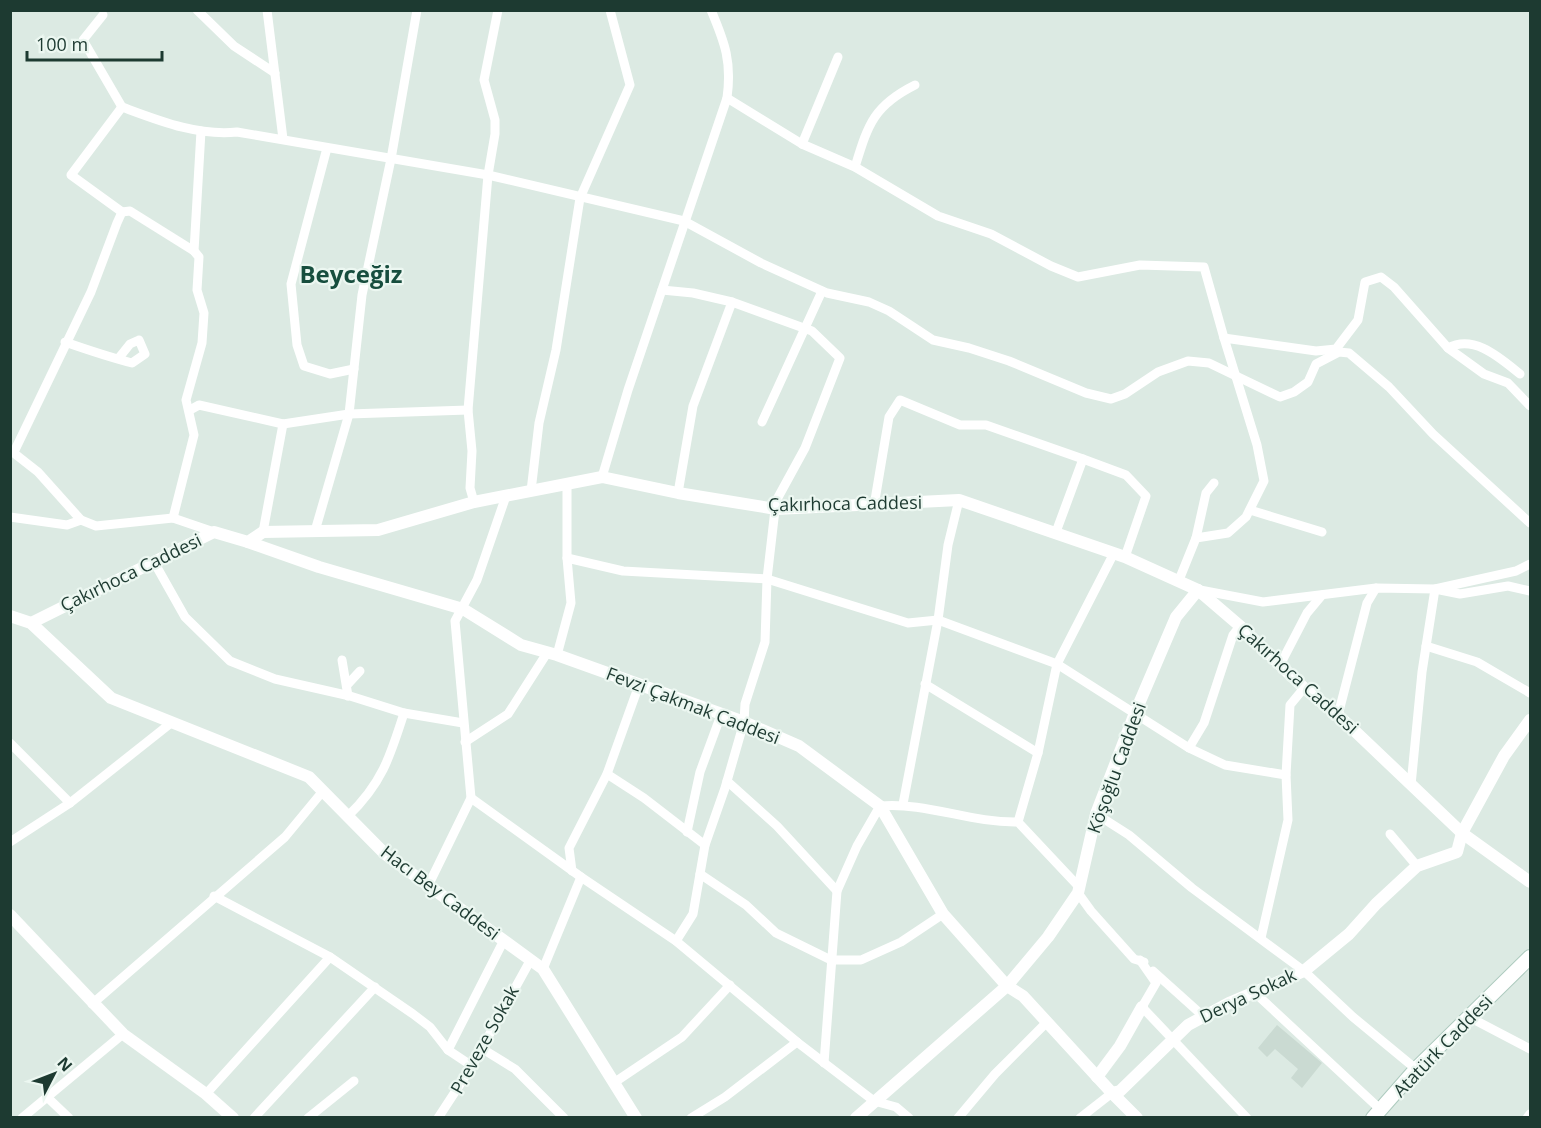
<svg xmlns="http://www.w3.org/2000/svg" width="1541" height="1128" font-family="'Open Sans',sans-serif">
  <style>
    .built { fill: #cadad2 }
    .lines { fill: none; stroke-linecap: round; stroke-linejoin: round }
    .secondary-casing { stroke: #aecbbf; stroke-width: 16 }
    .minor { stroke: #fff; stroke-width: 9 }
    .tertiary { stroke: #fff; stroke-width: 12 }
    .secondary { stroke: #fff; stroke-width: 14 }
    .labels { text-anchor: middle; stroke-width: 4.5; stroke-linejoin: round; paint-order: stroke }
    .street-label { font-size: 18px; fill: #1d3a31; stroke: #ecf7f1 }
    .district-label { font-size: 24px; font-weight: bold; fill: #174e3e; stroke: #ecf7f1 }
  </style>
  <rect width="100%" height="100%" fill="#dceae3"/>
  <!-- built -->
  <path class="built" d="M1277 1025 1322 1063 1302 1088 1291 1078 1298 1069 1275 1049 1267 1057 1258 1048Z"/>
  <g class="lines">
    <defs>
      <path id="secondary" d="M1373 1118 1416 1069 1530 957"/>
    </defs>
    <!-- secondary casing -->
    <use href="#secondary" class="secondary-casing"/>
    <!-- minor -->
    <g class="minor">
      <path d="M197 10 234 46 275 73"/>
      <path d="M267 10 283 139"/>
      <path d="M103 15 83 40 122 107"/>
      <path d="M727 98 802 144 855 167 938 216 991 234 1051 266 1078 277 1140 265 1204 267 1224 338"/>
      <path d="M802 144 838 57"/>
      <path d="M327 148 291 284 297 345 304 366 330 374 354 369"/>
      <path d="M855 167C868 125 873 106 915 85"/>
      <path d="M122 212 71 175 122 107C160 121 197 136 237 132L488 175 684 221 761 263 827 293 869 302 889 311 933 340 969 348 1009 361 1086 393 1111 399 1125 394 1158 372 1188 361 1209 363 1280 397 1294 392 1308 382 1316 364 1339 352 1349 353 1389 387 1433 434 1530 523"/>
      <path d="M194 251 201 131"/>
      <path d="M662 290 693 293 732 302 812 331 840 358 805 448 776 501 767 579 765 642 745 704 744 722 725 788 705 845 693 914 676 941"/>
      <path d="M65 342C88 350 109 357 132 363L145 354 139 340 130 344 118 359"/>
      <path d="M1448 348C1474 334 1500 358 1520 374"/>
      <path d="M190 410 199 405 283 424 349 414 468 410"/>
      <path d="M762 422 822 291"/>
      <path d="M10 450 38 472 81 520 96 526 173 518 214 532"/>
      <path d="M14 452 91 292 117 223 122 212 130 211 194 251 199 257 197 290 204 313 202 343 186 400 194 435 173 518"/>
      <path d="M1083 459 1126 475 1146 496 1125 557"/>
      <path d="M602 477 628 390 727 98C732 62 725 43 711 10"/>
      <path d="M531 491 539 423 556 350 580 198 630 85 610 10"/>
      <path d="M678 493 693 406 732 302"/>
      <path d="M474 502 470 488 472 451 468 410 488 175 495 134V120L484 80 498 10"/>
      <path d="M874 506 889 417 900 400 960 425H986L1083 459 1056 532"/>
      <path d="M1250 510 1322 532"/>
      <path d="M10 517 67 525 81 520"/>
      <path d="M315 531 349 414 362 295 391 159 417 10"/>
      <path d="M263 532 283 424"/>
      <path d="M1196 538 1206 493 1214 483"/>
      <path d="M567 558 623 571 767 579 908 623 938 620 1057 664 1189 748 1225 765 1286 775"/>
      <path d="M154 562 185 617 230 661 275 679 350 696 404 713 463 723"/>
      <path d="M1179 580 1196 538 1228 533 1246 517 1264 481 1257 445 1224 338 1316 351 1336 349 1358 320 1365 282 1381 277 1394 287 1448 348 1484 374 1508 383 1530 406"/>
      <path d="M1200 590 1263 602 1376 588 1435 589 1516 571 1530 564"/>
      <path d="M1426 646 1477 662 1530 693"/>
      <path d="M557 655 571 603 567 558V484"/>
      <path d="M342 660 348 696"/>
      <path d="M1280 665 1307 613 1322 595"/>
      <path d="M348 684 360 671"/>
      <path d="M925 684 1038 753"/>
      <path d="M1338 715 1367 603 1376 588"/>
      <path d="M465 742 508 714 547 653"/>
      <path d="M10 743 70 803"/>
      <path d="M1189 748 1204 723 1233 635 1240 626"/>
      <path d="M607 774 644 798 705 845"/>
      <path d="M727 781 777 826 837 891"/>
      <path d="M1411 785 1422 672 1435 589 1460 594 1508 586 1530 591"/>
      <path d="M471 798 581 877 676 941 797 1042 874 1101 896 1107 909 1118"/>
      <path d="M903 804 938 620 948 545 959 500"/>
      <path d="M1096 814 1129 835 1192 888 1304 971 1353 1017 1416 1069"/>
      <path d="M348 816C382 783 390 757 404 713"/>
      <path d="M1018 822 1038 753 1057 664 1114 553"/>
      <path d="M687 832 700 772 721 715"/>
      <path d="M1390 834 1417 866"/>
      <path d="M10 842 70 803 171 723"/>
      <path d="M572 871 569 848 607 774 639 685"/>
      <path d="M700 874 746 905 776 933 831 960H861L901 942 943 914"/>
      <path d="M428 886 471 798 455 621 477 580 506 496"/>
      <path d="M1078 893 1091 911 1134 959 1144 962"/>
      <path d="M214 896 330 957 413 1014 430 1027 448 1050 472 1066"/>
      <path d="M1261 938 1288 820 1286 775 1290 705 1304 688"/>
      <path d="M1140 960 1156 983 1142 1007 1247 1118"/>
      <path d="M543 969 581 877"/>
      <path d="M1153 971 1202 1015"/>
      <path d="M1254 992 1381 1110"/>
      <path d="M92 1004 285 837 323 791"/>
      <path d="M1469 1017 1530 1049"/>
      <path d="M481 1048 515 1069 564 1118"/>
      <path d="M448 1050 504 940"/>
      <path d="M824 1063 837 891 857 846 880 806C927 802 970 823 1018 822L1080 888"/>
      <path d="M615 1082 682 1037 730 985"/>
      <path d="M206 1094 330 957"/>
      <path d="M47 1097 69 1118"/>
      <path d="M22 1118 123 1034"/>
      <path d="M254 1118 375 987"/>
      <path d="M308 1118 354 1081"/>
      <path d="M438 1118 472 1066 530 961"/>
      <path d="M691 1118 725 1097 797 1042"/>
      <path d="M958 1118 995 1074 1046 1023"/>
      <path d="M1080 1118 1112 1093"/>
      <path d="M1527 1118 1530 1114"/>
    </g>
    <!-- tertiary -->
    <g class="tertiary">
      <path d="M248 542 319 567 463 609 521 645 557 655 744 722 799 746 880 806 943 914 1007 986 1023 996 1112 1093 1137 1118"/>
      <path d="M10 616 31 623 111 698 309 777 385 854 543 969 636 1118"/>
      <path d="M31 623 214 532 248 542 263 532 378 530 474 502 602 477 678 493 776 509 959 500 1125 557 1198 590 1240 626 1304 688 1338 715 1462 833 1530 882"/>
      <path d="M10 915 123 1034 206 1094 233 1118"/>
      <path d="M1097 1077 1120 1046 1142 1007"/>
      <path d="M1112 1093 1120 1091 1188 1025 1229 1003 1304 971 1349 934 1376 904 1417 866 1457 852 1462 833 1504 756 1530 720"/>
      <path d="M856 1118 1007 986 1048 937 1078 893 1096 814 1135 713 1176 617 1198 590"/>
    </g>
    <!-- secondary -->
    <use href="#secondary" class="secondary"/>
  </g>
  <g class="labels">
    <!-- street labels -->
    <g class="street-label">
      <text transform="translate(845 504) rotate(-1)" y="6">Çakırhoca Caddesi</text>
      <text transform="translate(131 573) rotate(-26)" y="6">Çakırhoca Caddesi</text>
      <text transform="translate(1298 679) rotate(42)" y="6">Çakırhoca Caddesi</text>
      <text transform="translate(693 706) rotate(21)" y="6">Fevzi Çakmak Caddesi</text>
      <text transform="translate(1117 768) rotate(-70)" y="6">Köşoğlu Caddesi</text>
      <text transform="translate(440 893) rotate(37)" y="6">Hacı Bey Caddesi</text>
      <text transform="translate(1248 996) rotate(-25)" y="6">Derya Sokak</text>
      <text transform="translate(485 1040) rotate(-61)" y="6">Preveze Sokak</text>
      <text transform="translate(1443 1046) rotate(-46)" y="6">Atatürk Caddesi</text>
    </g>
    <!-- district labels -->
    <g class="district-label">
      <text x="351" y="283">Beyceğiz</text>
    </g>
  </g>
  <!-- border -->
  <rect width="1541" height="1128" fill="none" stroke="#1d3a31" stroke-width="24"/>
  <!-- north arrow -->
  <g transform="translate(54 1074) rotate(48)" stroke="#ecf7f1" stroke-width="4.5" paint-order="stroke">
  <path d="M0-4.5L10 22L0 15L-10 22Z" fill="#1d3a31"/>
  <text y="-9" font-size="16" font-weight="bold" text-anchor="middle" fill="#1d3a31">N</text>
  </g>
  <!-- scale -->
  <path d="M27 51v9h135v-9" fill="none" stroke="#1d3a31" stroke-width="3"/>
  <text x="36" y="51" font-size="18" fill="#1d3a31" stroke="#ecf7f1" stroke-width="4.5" paint-order="stroke">100 m</text>
</svg>
